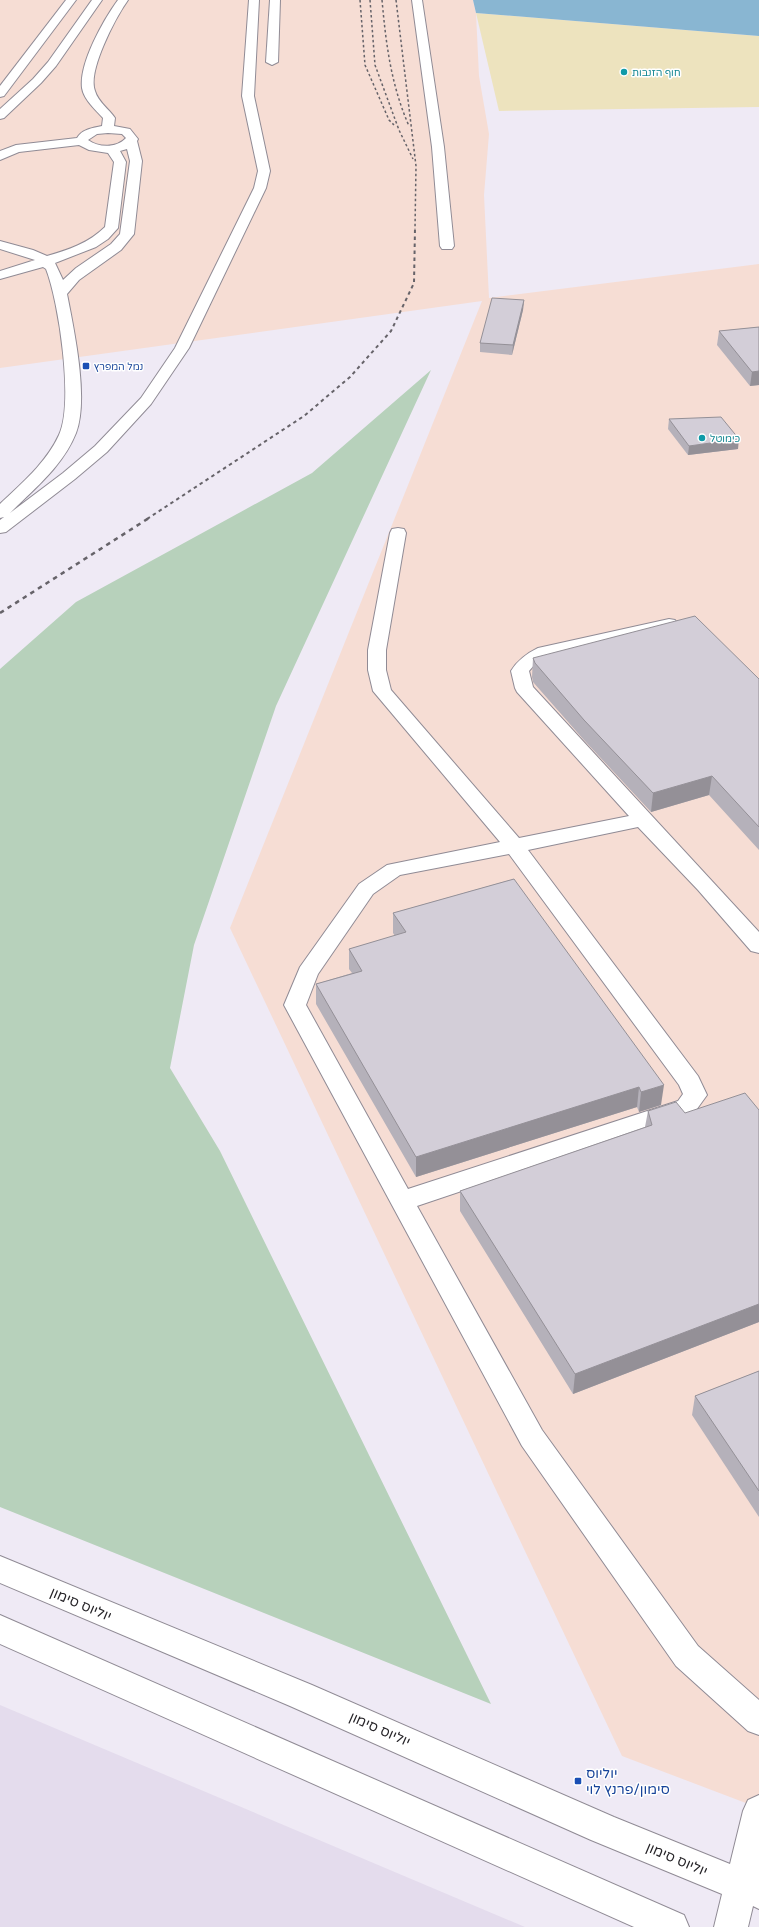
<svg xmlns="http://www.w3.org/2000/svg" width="759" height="1927" font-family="'Varela Round',Heebo,sans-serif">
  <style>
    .industrial { fill: #f6ddd4 }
    .built { fill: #e4dced }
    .green { fill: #b7d1bb }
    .sand { fill: #ede3be }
    .water { fill: #89b6d2 }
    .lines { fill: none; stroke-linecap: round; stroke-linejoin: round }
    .minor-casing { stroke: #908b95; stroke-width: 2 }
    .minor { fill: #fff; fill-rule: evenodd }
    .rail-far2 { stroke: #666369; stroke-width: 1.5; stroke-dasharray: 2.5 2.5; stroke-linecap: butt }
    .rail-far1 { stroke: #666369; stroke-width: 2; stroke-dasharray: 3.5 3.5; stroke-linecap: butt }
    .rail { stroke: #666369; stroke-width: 2.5; stroke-dasharray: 4.5 4.5; stroke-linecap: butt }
    .wall { fill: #b5b1ba }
    .shaded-wall { fill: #949097 }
    .building { fill: #d3ced8; stroke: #949097 }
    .culture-dot { fill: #0f9aa8; stroke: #fff; stroke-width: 1.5 }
    .transit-dot { fill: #1a4fb4; stroke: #fff; stroke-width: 1.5 }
    .labels { text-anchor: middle; stroke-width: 3; stroke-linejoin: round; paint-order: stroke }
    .far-culture-label { font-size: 10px; fill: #0d838f; stroke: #fff; text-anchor: start }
    .far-transit-label { font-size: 10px; fill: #164399; stroke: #fff; text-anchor: start }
    .near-street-label { font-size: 14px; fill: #272529; stroke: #fff }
    .near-transit-label { font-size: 14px; fill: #164399; stroke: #fff; text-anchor: start }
  </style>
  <rect width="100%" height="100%" fill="#efeaf5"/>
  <!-- industrial -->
  <path class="industrial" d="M0 0H473L476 13 479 76 489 134 484 195 489 298 759 264V1808L622 1756 230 928 482 301 0 368Z"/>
  <!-- built -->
  <path class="built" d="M0 1705 525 1927H0Z"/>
  <!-- green -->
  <path class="green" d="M431 370 276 706 194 945 170 1068 220 1151 491 1704 0 1507V669L76 602 312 473Z"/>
  <!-- sand -->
  <path class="sand" d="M476 13 759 36V107L499 111Z"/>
  <!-- water -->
  <path class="water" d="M473 0H759V36L476 13Z"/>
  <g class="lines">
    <defs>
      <g id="minor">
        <path d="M66 0H76L4 96 0 97V86Z"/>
        <path d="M92 0H102L56 66 41 83 4 118 0 119V109L33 79 48 62Z"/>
        <path d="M118 0H128C116 17 87 71 95 91 98 102 109 109 115 118L114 126 130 129 138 139 137 141 142 161 134 234 121 250 79 280 67 294C74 330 89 399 76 433 63 466 34 489 10 513L63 473 95 446 141 398 175 348 254 188 258 171 242 96 249 0H259L254 96 270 171 266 188 189 348 151 404 107 452 75 479 6 532 0 533V520L4 517 0 518V504C22 483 46 463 59 435 74 403 59 302 46 269L43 267 0 279V271L35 260 0 249V241L33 250 47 256C68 250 89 243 105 227L114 162 108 153 89 150 79 145 19 152 0 160V151L16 145 77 138C82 129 93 128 102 126L103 118C96 110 84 100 82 88 79 63 104 19 118 0ZM108 133 122 134 126 138C117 148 99 148 88 140L97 134ZM127 149 130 161 120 234 111 244 76 268 63 280 55 263 96 247 108 239 118 228 126 162 120 151Z"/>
        <path d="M270 0H280L278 62 272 65 266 62Z"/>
        <path d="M412 0H422L444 147 454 246 452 249H442L440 246 432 147Z"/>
        <path d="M398 528 404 529 406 533 386 650V670L391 690 519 838 629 816 517 692 515 688 511 671C518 660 526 654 538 648L669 619 675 620 678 624 675 628 550 656 535 664 529 671 533 687 759 932V953L751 951 698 890 638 827 528 850 698 1076 707 1095 694 1113 417 1206 542 1430 698 1646 759 1700V1735L748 1731 676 1666 522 1446 284 1005 300 967 359 884 387 865 500 842 373 691 368 670V650L390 533 392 529ZM509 854 679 1085 683 1094 678 1101 408 1189 306 1005 318 974 373 894 400 875Z"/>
        <path d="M0 1556 312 1685 614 1817 730 1864 743 1811 748 1800 759 1795V1909L753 1906 748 1927H714L722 1894 591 1840 290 1706 0 1583Z"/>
        <path d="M0 1615 684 1915 689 1927H634L0 1644Z"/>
      </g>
    </defs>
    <!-- minor casing -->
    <use href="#minor" class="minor-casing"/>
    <!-- minor -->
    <use href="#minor" class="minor"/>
    <!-- rail-far2 -->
    <g class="rail-far2">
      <path d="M360 0 365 65 389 120 394 125"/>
      <path d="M370 0 375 65 399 130 413 159"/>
      <path d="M382 0C386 44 391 85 409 126"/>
      <path d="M396 0 416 166 415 229"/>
    </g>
    <!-- rail-far1 -->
    <path class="rail-far1" d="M147 519 304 416 350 377 391 331 414 283 415 228"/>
    <!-- rail -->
    <path class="rail" d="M0 613 149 518"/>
  </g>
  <!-- wall -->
  <g class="wall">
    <path d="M524 300 523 310 512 355 480 352V343Z"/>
    <path d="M759 327V385L750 386 717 345 719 331Z"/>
    <path d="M669 419 738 449 688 455 668 429Z"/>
    <path d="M533 658 759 679V850L709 795 651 812 583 739 533 682 532 677Z"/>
    <path d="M514 879 661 1105 639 1112 637 1107 416 1177 316 1004V984L352 973 349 969V949L395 936 393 933V913Z"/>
    <path d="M759 1110V1322L573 1394 460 1211V1191L645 1127 648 1111 685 1113Z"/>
    <path d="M759 1371V1517L692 1415 695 1396Z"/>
  </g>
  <!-- shaded-wall -->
  <g class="shaded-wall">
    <path d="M524 300 523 310 512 355 513 345Z"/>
    <path d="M759 371V385L750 386 752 372Z"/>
    <path d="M739 439 738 449 688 455 689 446Z"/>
    <path d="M712 776 709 795 651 812 653 793Z"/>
    <path d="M664 1085 661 1105 639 1112 641 1092Z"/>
    <path d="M639 1087 637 1107 416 1177V1157Z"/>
    <path d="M759 1304V1322L573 1394 575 1374Z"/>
  </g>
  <!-- building -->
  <g class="building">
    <path d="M492 298 524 300 513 345 480 343Z"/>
    <path d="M759 327V371L752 372 719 331Z"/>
    <path d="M721 417 739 439 689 446 669 419Z"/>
    <path d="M695 616 759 679V827L712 776 653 793 584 720 535 663 533 658Z"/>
    <path d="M514 879 664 1085 641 1092 639 1087 416 1157 316 984 362 971 349 949 406 932 393 913Z"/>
    <path d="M745 1093 759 1110V1304L575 1374 460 1191 652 1125 648 1111 676 1102 685 1113Z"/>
    <path d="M759 1371V1491L695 1396Z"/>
  </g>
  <!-- markers -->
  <g class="culture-dot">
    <circle cx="624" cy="72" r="4"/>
    <circle cx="702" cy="438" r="4"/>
  </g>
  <g class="transit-dot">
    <rect x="82" y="362" width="8" height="8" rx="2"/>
    <rect x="574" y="1777" width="8" height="8" rx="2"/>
  </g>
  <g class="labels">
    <!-- far-culture labels -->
    <g class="far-culture-label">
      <text x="632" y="76">חוף הזנבות</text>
      <text x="710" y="442">כימוטל</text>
    </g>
    <!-- far-transit labels -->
    <g class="far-transit-label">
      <text x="94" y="370">נמל המפרץ</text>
    </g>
    <!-- near-street labels -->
    <g class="near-street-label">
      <text transform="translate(81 1604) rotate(23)" y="5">יוליוס סימון</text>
      <text transform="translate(380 1729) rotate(24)" y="5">יוליוס סימון</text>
      <text transform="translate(677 1859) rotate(23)" y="5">יוליוס סימון</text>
    </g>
    <!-- near-transit labels -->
    <g class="near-transit-label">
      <text x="586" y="1778">יוליוס<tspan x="586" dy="16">סימון/פרנץ לוי</tspan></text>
    </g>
  </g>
</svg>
